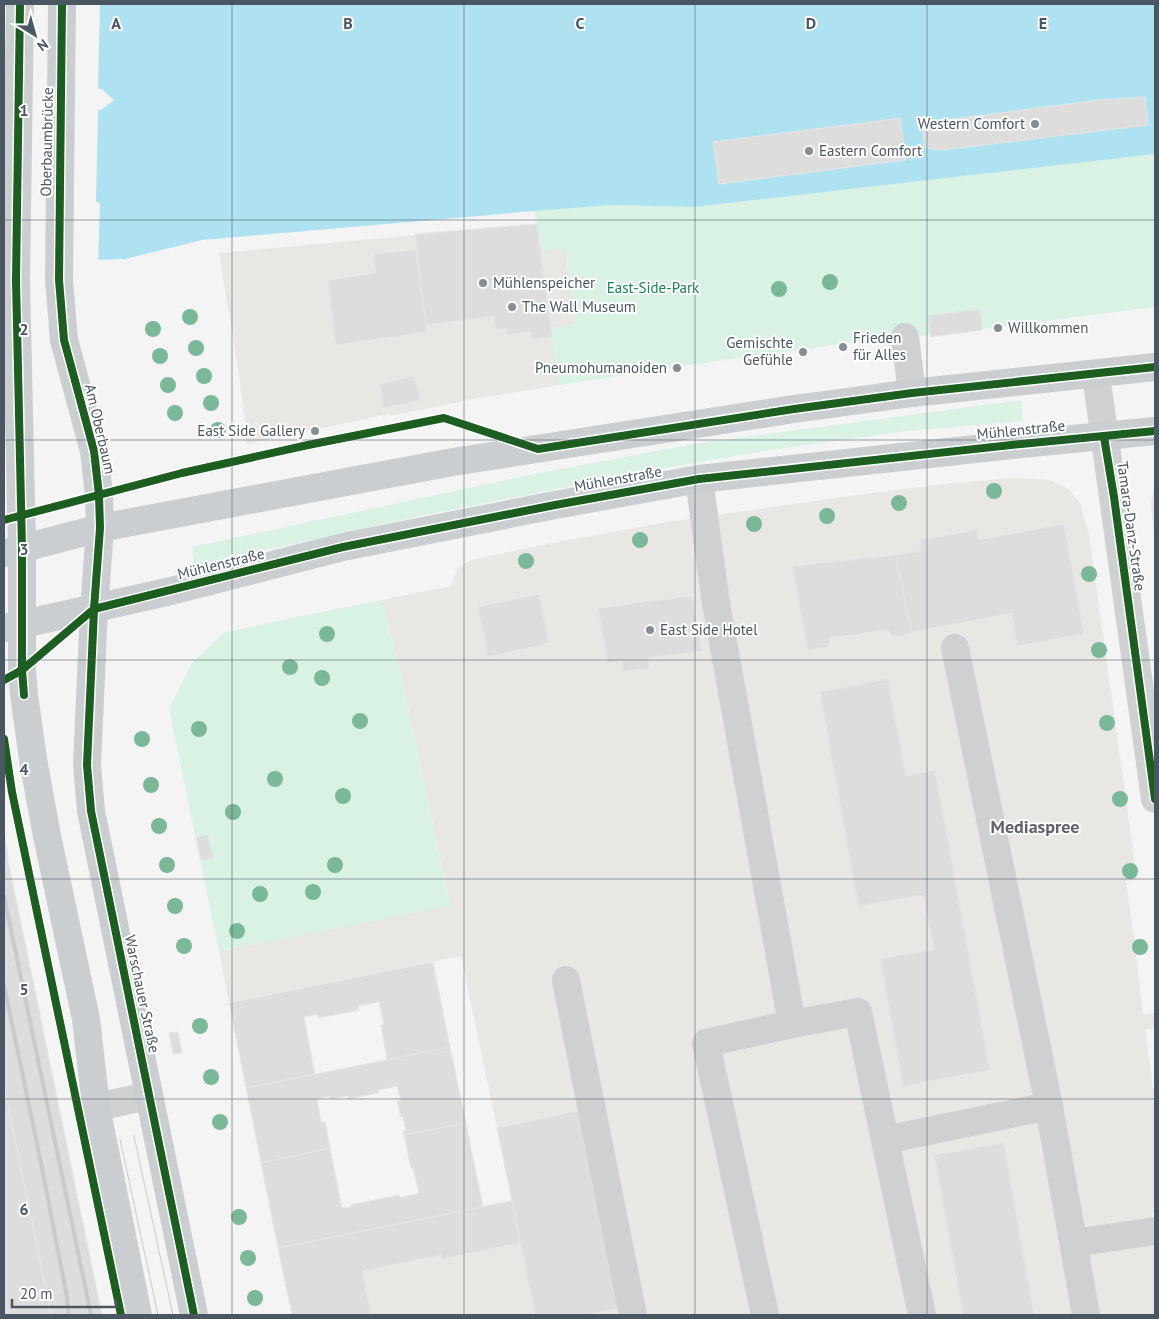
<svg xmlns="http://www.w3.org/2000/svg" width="1159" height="1319" font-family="'PT Sans',sans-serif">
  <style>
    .commercial { fill: #e8e7e3 }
    .green { fill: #d9f2e3 }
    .water { fill: #aee2f0 }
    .pier { fill: #f4f4f4 }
    .building { fill: #ddddde; stroke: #e5e6e7 }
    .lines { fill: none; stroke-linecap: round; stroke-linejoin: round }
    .minor { stroke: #ced0d2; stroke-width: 28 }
    .major { stroke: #caced1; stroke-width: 28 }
    .tram { stroke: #c9cacc; stroke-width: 1 }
    .rail { stroke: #c9cacc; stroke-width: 4 }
    .cycleway-casing { stroke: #fff; stroke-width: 11 }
    .cycleway { stroke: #1b5e20; stroke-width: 8 }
    .tree { fill: #7ab899 }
    .grid { fill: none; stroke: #4a5661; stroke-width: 1; stroke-opacity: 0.55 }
    .poi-dot { fill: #868d94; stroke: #fff; stroke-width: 2 }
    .labels { text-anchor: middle; stroke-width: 4; stroke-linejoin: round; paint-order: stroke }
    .poi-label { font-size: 15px; fill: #4a5661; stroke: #fff; text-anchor: start }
    .street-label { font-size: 15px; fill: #4a5661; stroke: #fff }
    .park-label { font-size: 15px; fill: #17864f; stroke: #fff }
    .quarter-label { font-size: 18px; font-weight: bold; fill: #5f6368; stroke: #fff }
    .grid-label { font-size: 16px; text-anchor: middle; font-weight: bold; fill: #4a5661; stroke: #fff; stroke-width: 4; stroke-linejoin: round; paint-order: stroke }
  </style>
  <rect width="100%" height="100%" fill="#f4f4f4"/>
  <!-- commercial -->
  <g class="commercial">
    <path d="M537 224 541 251 565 248 576 324 551 328 559 385 462 401 461 402 390 416 389 414 246 444 247 437 239 375 219 253Z"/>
    <path d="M1015 478 1050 480 1068 489 1080 503 1089 534 1137 879 1126 881 1134 939H1145L1146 954 1136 955 1143 1014 1154 1013 1155 1023V1029L1145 1030 1153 1088H1155V1212L1152 1213 1155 1239V1315H292L278 1248 512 1200 461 956 229 1003 219 951 450 905 403 685 382 600 451 586 457 569 471 560 563 541 667 522 864 494 954 483Z"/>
    <path d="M1155 479V547L1151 505Z"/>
  </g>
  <!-- green -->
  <g class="green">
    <path d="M1155 154V307L982 329V330L931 337 930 335 872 340 716 361 559 385 550 328 576 324 565 249 540 251 535 211 611 205 694 207Z"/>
    <path d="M1021 400 1023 421 907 431 763 451 621 476 420 516 194 566 192 547 534 474 694 444Z"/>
    <path d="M382 600 403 685 450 906 219 951 169 709 192 663 225 632Z"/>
  </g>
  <!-- water -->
  <path class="water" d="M4 4H1155V154L694 207 611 205 535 211 202 240 125 259 4 263 99 214V203H96L4 108 101 110 114 100 102 89 4 85Z"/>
  <!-- pier -->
  <g class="pier">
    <path d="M4 4H100L98 89H102V92L4 87Z"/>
    <path d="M4 106 101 107V110H98L96 202 100 203 98 263 4 266V205L97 211V205L4 197Z"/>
  </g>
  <!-- building -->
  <g class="building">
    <path d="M1145 97 1148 125 943 150 925 148 922 123 1098 100Z"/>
    <path d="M900 118 906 160 719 184 713 142Z"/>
    <path d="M537 224 552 337 532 339 531 332 506 335V328L496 329 494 316 426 325 415 234Z"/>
    <path d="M416 250 427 332 336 345 328 280 376 273 373 254Z"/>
    <path d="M980 309 982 330 931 337 928 316Z"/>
    <path d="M414 376 420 400 384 408 379 385Z"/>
    <path d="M1064 524 1084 634 1017 646 1012 613 911 632 896 555 921 551 920 540 977 530 978 540Z"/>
    <path d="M896 555 911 633 893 637 888 630 830 638 828 647 808 650 792 566Z"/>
    <path d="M539 594 549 643 488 657 478 607Z"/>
    <path d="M692 596 702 651 648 658 649 668 623 671 622 661 608 663 598 608Z"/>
    <path d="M888 679 906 776 935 770 990 1070 903 1086 880 959 934 949 923 895 858 906 820 692Z"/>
    <path d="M4 830 8 860 102 1315H51L4 1087Z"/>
    <path d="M208 835 213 858 201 860 196 837Z"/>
    <path d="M433 962 450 1047 387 1060 381 1025 384 1024 379 1002 358 1006 359 1010 318 1018 317 1014 304 1017 315 1074 246 1088 229 1003Z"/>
    <path d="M178 1032 182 1053 173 1054 169 1033Z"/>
    <path d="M450 1047 466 1123 404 1135 403 1131 406 1130 403 1117H401L397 1101H401L397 1086 378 1090 379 1093 348 1099V1096L330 1099 329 1096 317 1099 321 1122H325L330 1148 261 1163 246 1088Z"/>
    <path d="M4 1087 51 1315H4Z"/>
    <path d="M583 1110 625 1307 587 1315H535L497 1128Z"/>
    <path d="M466 1123 483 1207 278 1248 261 1163 330 1148 342 1208 351 1207V1205L399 1195 400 1198 419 1193 413 1168H411L404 1135Z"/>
    <path d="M1004 1143 1034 1315H963L934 1155Z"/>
    <path d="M512 1201 520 1243 441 1259V1255L362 1271 371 1315H292L278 1248Z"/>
  </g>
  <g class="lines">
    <!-- minor -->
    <g class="minor">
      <path d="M905 337 912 393"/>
      <path d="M1096 375 1155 799"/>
      <path d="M699 479 715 597 792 1024"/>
      <path d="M566 980 633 1315"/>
      <path d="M1049 1106 1086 1315"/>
      <path d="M96 1107 149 1096"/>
      <path d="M885 1140 1049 1106 955 648"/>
      <path d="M1074 1243 1155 1231"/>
      <path d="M765 1315 706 1043 792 1024 858 1012 922 1315"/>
    </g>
    <!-- major -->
    <g class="major">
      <path d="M20 4 16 280 22 548V670L24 695 33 759 47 836 86 1019 96 1107 138 1315"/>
      <path d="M62 4 59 280 64 340 94 451 99 495 100 528 94 609 87 765 91 811 194 1315"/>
      <path d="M5 553 100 528 453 462 794 409 912 393 1155 367"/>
      <path d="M5 628 167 592 343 547 555 505 699 479 1021 444 1155 431"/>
    </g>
    <!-- tram -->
    <g class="tram">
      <path d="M134 1136 173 1315"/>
      <path d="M120 1139 158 1315"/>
    </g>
    <!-- rail -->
    <g class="rail">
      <path d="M4 896 91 1315"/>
      <path d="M4 985 42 1168 66 1292 69 1315"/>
    </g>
    <defs>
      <g id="cycleway">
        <path d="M20 4 16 280 22 548V670L24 695"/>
        <path d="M62 4 59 280 64 340 94 451 99 495 100 528 94 609 87 765 91 811 194 1315"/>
        <path d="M1104 437 1114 497 1155 799"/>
        <path d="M4 520 182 473 308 445 444 418 538 449 794 409 912 393 1155 367"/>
        <path d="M4 680 22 670 94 609 343 547 555 505 699 479 1021 444 1155 431"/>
        <path d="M4 739 12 792 121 1315"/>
      </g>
    </defs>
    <!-- cycleway casing -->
    <use href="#cycleway" class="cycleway-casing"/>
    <!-- cycleway -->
    <use href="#cycleway" class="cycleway"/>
  </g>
  <!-- trees -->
  <g class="tree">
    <circle cx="830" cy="282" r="8"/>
    <circle cx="779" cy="289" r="8"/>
    <circle cx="190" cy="317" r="8"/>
    <circle cx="153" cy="329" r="8"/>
    <circle cx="196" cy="348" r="8"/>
    <circle cx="160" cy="356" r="8"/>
    <circle cx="204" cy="376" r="8"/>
    <circle cx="168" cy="385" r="8"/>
    <circle cx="211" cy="403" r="8"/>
    <circle cx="175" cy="413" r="8"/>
    <circle cx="218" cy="430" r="8"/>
    <circle cx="994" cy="491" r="8"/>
    <circle cx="899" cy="503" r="8"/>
    <circle cx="827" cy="516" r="8"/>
    <circle cx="754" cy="524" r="8"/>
    <circle cx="640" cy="540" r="8"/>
    <circle cx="526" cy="561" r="8"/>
    <circle cx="1089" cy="574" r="8"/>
    <circle cx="327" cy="634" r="8"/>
    <circle cx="1099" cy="650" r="8"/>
    <circle cx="290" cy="667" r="8"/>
    <circle cx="322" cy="678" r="8"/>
    <circle cx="360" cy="721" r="8"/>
    <circle cx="1107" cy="723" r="8"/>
    <circle cx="199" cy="729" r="8"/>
    <circle cx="142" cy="739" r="8"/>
    <circle cx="275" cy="779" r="8"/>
    <circle cx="151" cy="785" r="8"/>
    <circle cx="343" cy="796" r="8"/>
    <circle cx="1120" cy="799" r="8"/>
    <circle cx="233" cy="812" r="8"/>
    <circle cx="159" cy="826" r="8"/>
    <circle cx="167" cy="865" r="8"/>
    <circle cx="335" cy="865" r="8"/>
    <circle cx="1130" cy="871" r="8"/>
    <circle cx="313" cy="892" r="8"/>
    <circle cx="260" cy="894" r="8"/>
    <circle cx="175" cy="906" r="8"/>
    <circle cx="237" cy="931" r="8"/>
    <circle cx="184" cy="946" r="8"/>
    <circle cx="1140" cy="947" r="8"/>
    <circle cx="200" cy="1026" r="8"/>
    <circle cx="211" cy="1077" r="8"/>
    <circle cx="220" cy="1122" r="8"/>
    <circle cx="239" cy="1217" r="8"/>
    <circle cx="248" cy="1258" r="8"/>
    <circle cx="255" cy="1298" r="8"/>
  </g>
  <!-- grid -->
  <path class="grid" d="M232 4V1315M464 4V1315M695 4V1315M927 4V1315M4 220H1155M4 440H1155M4 660H1155M4 879H1155M4 1099H1155"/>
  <!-- markers -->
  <g class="poi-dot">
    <circle cx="1035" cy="124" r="5"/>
    <circle cx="809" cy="151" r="5"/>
    <circle cx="483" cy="283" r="5"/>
    <circle cx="512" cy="307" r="5"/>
    <circle cx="998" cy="328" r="5"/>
    <circle cx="843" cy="347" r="5"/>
    <circle cx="803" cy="352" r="5"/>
    <circle cx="677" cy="368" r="5"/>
    <circle cx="315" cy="431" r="5"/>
    <circle cx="650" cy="630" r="5"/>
  </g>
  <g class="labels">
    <!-- poi labels -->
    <g class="poi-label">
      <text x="1025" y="129" text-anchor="end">Western Comfort</text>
      <text x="819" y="156">Eastern Comfort</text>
      <text x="493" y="288">Mühlenspeicher</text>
      <text x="522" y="312">The Wall Museum</text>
      <text x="1008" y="333">Willkommen</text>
      <text x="853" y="343">Frieden<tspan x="853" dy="17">für Alles</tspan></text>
      <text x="793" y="348" text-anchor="end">Gemischte<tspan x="793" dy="17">Gefühle</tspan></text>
      <text x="667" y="373" text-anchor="end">Pneumohumanoiden</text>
      <text x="305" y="436" text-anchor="end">East Side Gallery</text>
      <text x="660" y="635">East Side Hotel</text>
    </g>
    <!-- street labels -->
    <g class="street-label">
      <text transform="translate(47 142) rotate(-89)" y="5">Oberbaumbrücke</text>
      <text transform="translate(100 429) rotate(77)" y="5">Am Oberbaum</text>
      <text transform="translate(1021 430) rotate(-6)" y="5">Mühlenstraße</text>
      <text transform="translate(618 479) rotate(-10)" y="5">Mühlenstraße</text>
      <text transform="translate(1131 526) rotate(82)" y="5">Tamara-Danz-Straße</text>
      <text transform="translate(221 564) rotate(-14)" y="5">Mühlenstraße</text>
      <text transform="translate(142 994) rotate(78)" y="5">Warschauer Straße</text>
    </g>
    <!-- park labels -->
    <g class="park-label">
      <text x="653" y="293">East-Side-Park</text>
    </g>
    <!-- quarter labels -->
    <g class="quarter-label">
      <text x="1035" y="833">Mediaspree</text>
    </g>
  </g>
  <g class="grid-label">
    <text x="116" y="29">A</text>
    <text x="348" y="29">B</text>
    <text x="580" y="29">C</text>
    <text x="811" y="29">D</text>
    <text x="1043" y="29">E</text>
    <text x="24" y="116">1</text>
    <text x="24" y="335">2</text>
    <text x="24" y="555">3</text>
    <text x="24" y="775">4</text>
    <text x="24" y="995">5</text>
    <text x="24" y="1215">6</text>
  </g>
  <!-- border -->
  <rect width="1159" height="1319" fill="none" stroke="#4a5661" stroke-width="10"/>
  <!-- north arrow -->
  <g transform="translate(35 35) rotate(143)" stroke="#ffffff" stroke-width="4" paint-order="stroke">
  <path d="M0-4L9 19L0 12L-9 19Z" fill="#4a5661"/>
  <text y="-8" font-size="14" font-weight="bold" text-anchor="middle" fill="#4a5661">N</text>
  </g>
  <!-- scale -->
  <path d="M12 1299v8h104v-8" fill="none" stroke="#4a5661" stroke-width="2.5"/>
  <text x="20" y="1299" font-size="15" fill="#4a5661" stroke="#ffffff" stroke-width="4" paint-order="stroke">20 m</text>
</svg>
